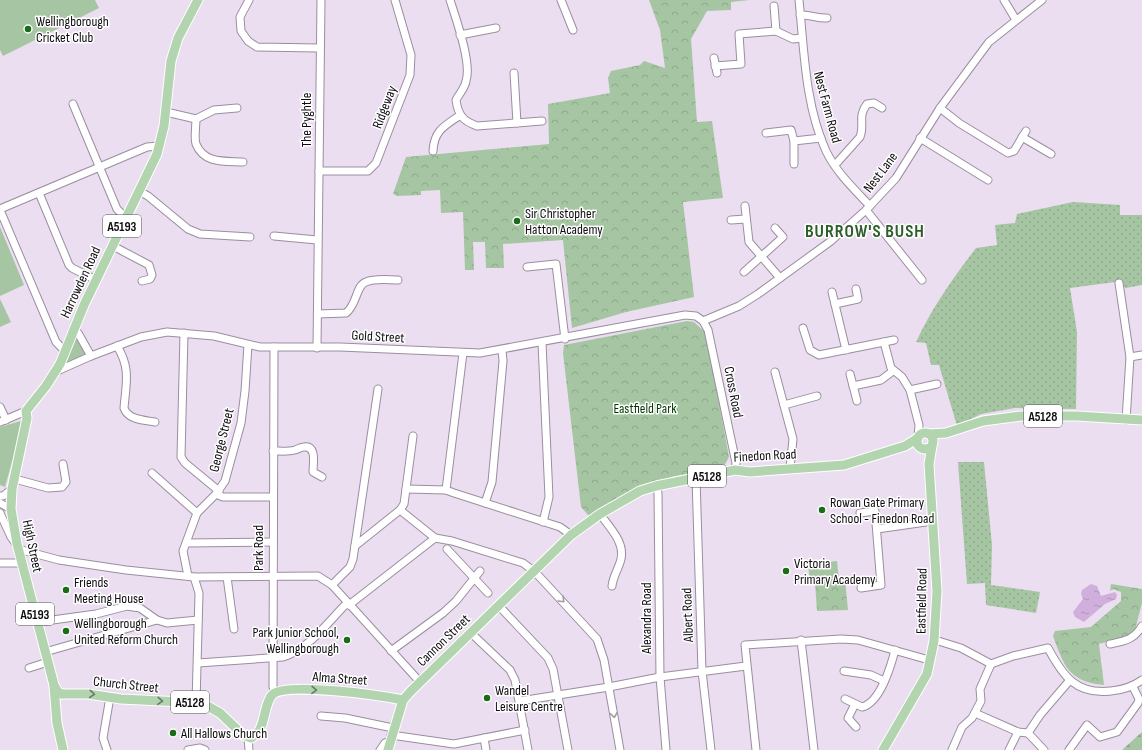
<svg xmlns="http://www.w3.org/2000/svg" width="1142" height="750" font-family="'Sofia Sans Condensed',sans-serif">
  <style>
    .grass { fill: #a6c5a3 }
    .forest { fill: url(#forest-firs) }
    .park { fill: url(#park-crowns) }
    .garden { fill: url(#garden-dots) }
    .water { fill: url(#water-ripples) }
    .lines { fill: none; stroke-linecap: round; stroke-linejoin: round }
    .minor-casing { stroke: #9a8e9f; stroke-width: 9 }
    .major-casing { stroke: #fff; stroke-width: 11 }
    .minor { stroke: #fff; stroke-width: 7 }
    .major { stroke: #b2d4af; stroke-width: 9 }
    .oneway { stroke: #9f9d9f }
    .oneway2 { stroke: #697a67 }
    .poi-dot { fill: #186d16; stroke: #fff; stroke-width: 1.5 }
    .labels { text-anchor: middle; stroke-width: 3; stroke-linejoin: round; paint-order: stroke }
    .shield { fill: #fff; stroke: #575458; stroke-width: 1 }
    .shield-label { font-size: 13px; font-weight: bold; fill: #0f0b10 }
    .poi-label { font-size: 14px; fill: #0f0b10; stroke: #fff; text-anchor: start }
    .street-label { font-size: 14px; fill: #0f0b10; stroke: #fff }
    .park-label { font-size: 14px; fill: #003800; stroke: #fff }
    .district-label { font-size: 18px; font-weight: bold; letter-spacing: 1px; fill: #2c5f29; stroke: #fff }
  </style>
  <defs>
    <pattern id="forest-firs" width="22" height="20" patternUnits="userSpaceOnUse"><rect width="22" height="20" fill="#a6c5a3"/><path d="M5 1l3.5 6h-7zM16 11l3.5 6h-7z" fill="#8ea88b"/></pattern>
    <pattern id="park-crowns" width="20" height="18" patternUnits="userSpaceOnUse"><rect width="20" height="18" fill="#a6c5a3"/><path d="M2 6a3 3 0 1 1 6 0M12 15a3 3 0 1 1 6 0" fill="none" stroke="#8ea88b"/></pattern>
    <pattern id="garden-dots" width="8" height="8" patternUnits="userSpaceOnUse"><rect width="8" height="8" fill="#a6c5a3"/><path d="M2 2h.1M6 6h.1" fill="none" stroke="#8ea88b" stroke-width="1.8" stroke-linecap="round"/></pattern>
    <pattern id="water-ripples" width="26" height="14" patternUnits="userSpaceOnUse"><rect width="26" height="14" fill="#d0afdc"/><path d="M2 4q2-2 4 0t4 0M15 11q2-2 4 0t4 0" fill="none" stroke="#b195bc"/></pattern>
  </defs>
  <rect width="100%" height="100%" fill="#ebdef0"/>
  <!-- grass -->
  <g class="grass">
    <path d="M0 0H95L99 8 3 56 0 50Z"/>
    <path d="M0 227 24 285 0 296Z"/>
    <path d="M0 299 11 322 0 327Z"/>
    <path d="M74 335 87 355 60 367Z"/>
    <path d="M21 421 22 426 5 487 0 485V427Z"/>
    <path d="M837 561 839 580 810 583 808 564Z"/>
  </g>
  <!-- forest -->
  <path class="forest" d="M1142 732V750H1122Z"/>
  <!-- park -->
  <g class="park">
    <path d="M649 0H749L731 2V10L707 11 691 39 697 122 712 121 723 198 683 202 694 297 626 312 572 328 563 240 503 244 504 268H486L485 242H473L474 270H465L463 212 441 213 440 190 421 191V195L397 196 393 194 406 157 549 144 548 104 610 93 608 78 611 71 640 65 644 61 665 68 660 30Z"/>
    <path d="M687 321 694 322 706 333 729 457 724 466 707 472 675 476 630 491 589 516 581 507 563 353 564 345Z"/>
    <path d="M845 579 848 610 817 611 815 582Z"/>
    <path d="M1111 584 1142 589V603L1135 630 1125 637 1099 644 1104 685C1069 682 1064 666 1053 636L1055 631 1091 627 1121 601V592L1113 589 1110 591Z"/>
  </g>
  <!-- garden -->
  <g class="garden">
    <path d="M1073 202 1120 205V215H1142V285L1126 288 1115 282 1070 288 1077 332 1076 409 1015 408 981 414 957 426 939 365H931L926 343 916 342C932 308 953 278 976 248L997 245 995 225 1015 223 1017 214Z"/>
    <path d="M958 462H984L992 545 991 585 1040 592 1036 613 986 605 985 583 967 584Z"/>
  </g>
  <!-- water -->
  <path class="water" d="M1091 584 1097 586 1101 596 1115 592 1117 595 1116 599 1105 604 1084 622 1075 617 1073 612 1083 599 1081 594 1082 590Z"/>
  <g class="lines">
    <defs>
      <g id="minor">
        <path d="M249 0 240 17 241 31 248 41 257 47 319 48"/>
        <path d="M450 0C456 19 472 63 466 81 465 88 459 94 456 100 458 115 463 121 477 126L542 121"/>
        <path d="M561 0 573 30"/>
        <path d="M799 0C804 49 805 105 826 151 836 172 854 189 870 206"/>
        <path d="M1004 0 1016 20"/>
        <path d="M774 6 776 31"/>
        <path d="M800 15C810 14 818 19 827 18"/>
        <path d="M460 35 496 28"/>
        <path d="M714 58 717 73"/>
        <path d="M715 66 741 64 739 34 776 31 793 39 802 38"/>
        <path d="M514 73 517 123"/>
        <path d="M73 104 117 209 126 218"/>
        <path d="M237 108 214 110 196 119C196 126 194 138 196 144 204 164 225 161 243 162"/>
        <path d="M940 108 959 123 1008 153 1014 151 1026 131"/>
        <path d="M166 112 196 119"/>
        <path d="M766 133 791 130 794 141V164"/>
        <path d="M1022 137 1051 154"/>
        <path d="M920 138 988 180"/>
        <path d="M794 141 821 138"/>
        <path d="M433 151C434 131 444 126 459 116"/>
        <path d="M835 165 860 137C865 124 857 117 867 104L874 103 882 108"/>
        <path d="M319 171H368L376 163 410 75 411 55 395 0"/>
        <path d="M139 191 148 196 188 229 200 234 250 237"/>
        <path d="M39 193 69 265 72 268 96 280"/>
        <path d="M745 206 749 242 780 278"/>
        <path d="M0 209 147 147 159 146"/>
        <path d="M0 210 56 342 65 351"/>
        <path d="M866 210 922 280"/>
        <path d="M731 220 746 219"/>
        <path d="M274 236 317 240"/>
        <path d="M113 246 149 265 152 275 150 279 142 281"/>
        <path d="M527 267 556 264 565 339"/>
        <path d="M744 272 783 237 775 228"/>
        <path d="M1119 283 1130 357 1126 420"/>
        <path d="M832 292 846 350"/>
        <path d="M835 304 858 299 856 289"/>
        <path d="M318 314 346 313C357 305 356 285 366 282 375 278 389 280 398 280"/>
        <path d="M703 321 739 306 758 294 831 241 866 210 896 178 940 108 989 42 1042 0"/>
        <path d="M803 328 810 350 819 355 894 340"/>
        <path d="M73 330 78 333 91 356"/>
        <path d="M184 333 181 457 185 463 219 491"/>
        <path d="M884 342 891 368 902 377 910 390 919 425 918 437"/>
        <path d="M542 343 549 497 543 522"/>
        <path d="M117 346C131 368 126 384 124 408 128 420 144 420 155 422"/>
        <path d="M274 347 273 687 275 692"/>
        <path d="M317 348 321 0"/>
        <path d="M1130 357 1142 355"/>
        <path d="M55 372 91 356 141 337 167 332 214 336 260 347H340L480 353 685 315 696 316 703 321 708 330 736 463 735 470"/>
        <path d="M775 372 793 439 790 468"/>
        <path d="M850 374 857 401"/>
        <path d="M853 386 881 380 893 371"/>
        <path d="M910 390 937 384"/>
        <path d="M784 405 817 396"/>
        <path d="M0 407 6 420"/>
        <path d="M0 422 26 411"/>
        <path d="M273 451C280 451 288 452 295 450 298 449 301 447 304 447 317 445 313 464 313 472L322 477"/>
        <path d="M152 473 197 513"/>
        <path d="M696 478 702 671 711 750"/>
        <path d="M15 479 48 488 62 487 66 482 63 464"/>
        <path d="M656 486 658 493 660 677 666 750"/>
        <path d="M406 489 446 490 454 493 560 527 571 535"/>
        <path d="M446 490 463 353"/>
        <path d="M216 494 223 497H273"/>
        <path d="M0 496H3L12 489"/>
        <path d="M0 503 11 509"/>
        <path d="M485 503 492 482 503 361 502 350"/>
        <path d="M400 510 435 538"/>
        <path d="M0 513 11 537 16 544"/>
        <path d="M860 513 875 511 881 585 861 588"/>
        <path d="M600 514C609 527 625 542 621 559 619 568 613 576 612 586"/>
        <path d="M877 529 933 521"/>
        <path d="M186 543 272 542"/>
        <path d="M355 546 400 510 404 504 413 436"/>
        <path d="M18 549 59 560 126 570 194 577 318 576 332 585 420 682"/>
        <path d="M447 549 488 593"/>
        <path d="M0 563H22"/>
        <path d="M188 576 183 551 197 513 216 494 225 481 241 423 245 391 248 345"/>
        <path d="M194 577 199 593 196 703"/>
        <path d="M227 577 234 629"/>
        <path d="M332 585 350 567 353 559 378 389"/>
        <path d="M349 605 435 538 452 541 523 563 535 572 597 639 604 660 620 750"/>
        <path d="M499 606 548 658 553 669 568 750"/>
        <path d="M38 622 96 614 127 606 140 608 157 620 167 623 198 620"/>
        <path d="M471 633 510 670 515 680 528 750"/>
        <path d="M801 640 814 750"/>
        <path d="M935 640 961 648 991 664 1013 656 1048 648C1063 676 1076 695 1111 691 1123 690 1132 687 1142 680"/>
        <path d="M1110 644C1124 641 1134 640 1142 626"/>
        <path d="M391 651 443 613 456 601 480 571"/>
        <path d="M45 652 157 620"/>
        <path d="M198 663 283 657C309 649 328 622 347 603"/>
        <path d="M29 668 48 662"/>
        <path d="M844 671 871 675 884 681"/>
        <path d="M845 699 862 707C880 703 891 666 895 650"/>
        <path d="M520 701 609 687 660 677 746 666"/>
        <path d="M855 704 848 718 856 727"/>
        <path d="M975 713 1018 732 1028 733"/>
        <path d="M321 716 345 718 393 728"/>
        <path d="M1028 733 1040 715 1070 680"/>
        <path d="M1028 733 1044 750"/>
        <path d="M391 735 454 744 525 730"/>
        <path d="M248 737 249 750"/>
        <path d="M484 738 486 750"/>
        <path d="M107 750 103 738 110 697"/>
        <path d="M188 750 200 748 205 750"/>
        <path d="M380 750 385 743 390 741"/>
        <path d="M756 750 745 645 841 639 858 640 929 660"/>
        <path d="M952 750 962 727 972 718 981 701 980 689 991 664"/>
        <path d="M1009 750 1018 732"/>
        <path d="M1069 750 1087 725 1100 737 1117 732 1138 703 1139 699 1133 687"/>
      </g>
      <g id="major">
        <circle cx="925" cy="441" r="8"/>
        <path d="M929 434 946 433 983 421 1021 416H1077L1142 420"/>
        <path d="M54 686 57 723 63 750"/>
        <path d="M62 694 58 692 54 685 17 544 11 509 12 489 27 418 26 411 46 386 60 364 84 305 157 154 164 126 171 61 178 38 198 0"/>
        <path d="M62 694H88L121 699 202 703 220 713 243 735 251 738C267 730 262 707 272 695 285 681 383 696 403 700"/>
        <path d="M388 750 403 700 411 691 571 535 600 514 640 491 656 486 735 470 750 472 844 465 905 446 918 438"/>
        <path d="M883 750 927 674 934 641 937 591 929 464 932 446"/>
      </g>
    </defs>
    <!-- minor casing -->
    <use href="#minor" class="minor-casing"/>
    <!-- major casing -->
    <use href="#major" class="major-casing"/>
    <!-- minor -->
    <use href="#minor" class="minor"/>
    <!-- major -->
    <use href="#major" class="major"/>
  </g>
  <!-- one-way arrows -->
  <defs><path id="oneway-chevron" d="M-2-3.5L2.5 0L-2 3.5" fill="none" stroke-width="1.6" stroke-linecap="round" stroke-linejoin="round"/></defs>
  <g class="oneway">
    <use href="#oneway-chevron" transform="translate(562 600) rotate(46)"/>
    <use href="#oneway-chevron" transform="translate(614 715) rotate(81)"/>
  </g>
  <g class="oneway2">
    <use href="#oneway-chevron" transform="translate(314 690) rotate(1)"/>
    <use href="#oneway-chevron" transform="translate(92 694) rotate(5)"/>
    <use href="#oneway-chevron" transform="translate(160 701) rotate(4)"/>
  </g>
  <!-- markers -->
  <g class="poi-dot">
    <circle cx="28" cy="29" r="4"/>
    <circle cx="517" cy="221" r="4"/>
    <circle cx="822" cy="510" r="4"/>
    <circle cx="786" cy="571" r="4"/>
    <circle cx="66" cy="590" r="4"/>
    <circle cx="66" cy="631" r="4"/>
    <circle cx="347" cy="640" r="4"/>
    <circle cx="487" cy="698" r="4"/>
    <circle cx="173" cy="733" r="4"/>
  </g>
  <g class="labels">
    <!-- shield labels -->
    <g class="shield">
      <rect x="103" y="215" width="38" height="22" rx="3"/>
      <rect x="1024" y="405" width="38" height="22" rx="3"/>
      <rect x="688" y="465" width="38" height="22" rx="3"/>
      <rect x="16" y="603" width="38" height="22" rx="3"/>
      <rect x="171" y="691" width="38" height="22" rx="3"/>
    </g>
    <g class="shield-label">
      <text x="122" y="231">A5193</text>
      <text x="1043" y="421">A5128</text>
      <text x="707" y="481">A5128</text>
      <text x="35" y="619">A5193</text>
      <text x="190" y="707">A5128</text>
    </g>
    <!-- poi labels -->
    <g class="poi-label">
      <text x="36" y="26">Wellingborough<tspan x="36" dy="16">Cricket Club</tspan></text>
      <text x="525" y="218">Sir Christopher<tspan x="525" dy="16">Hatton Academy</tspan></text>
      <text x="830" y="507">Rowan Gate Primary<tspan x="830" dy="16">School - Finedon Road</tspan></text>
      <text x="794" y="568">Victoria<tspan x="794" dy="16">Primary Academy</tspan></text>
      <text x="74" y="587">Friends<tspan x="74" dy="16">Meeting House</tspan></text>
      <text x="74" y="628">Wellingborough<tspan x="74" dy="16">United Reform Church</tspan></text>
      <text x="339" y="637" text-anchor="end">Park Junior School,<tspan x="339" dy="16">Wellingborough</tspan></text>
      <text x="495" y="695">Wandel<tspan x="495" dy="16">Leisure Centre</tspan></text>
      <text x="181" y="738">All Hallows Church</text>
    </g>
    <!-- street labels -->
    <g class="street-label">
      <text transform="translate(384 107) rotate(-69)" y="5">Ridgeway</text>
      <text transform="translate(828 107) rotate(75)" y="5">Nest Farm Road</text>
      <text transform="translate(306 120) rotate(-90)" y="5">The Pyghtle</text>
      <text transform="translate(880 172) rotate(-53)" y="5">Nest Lane</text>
      <text transform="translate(80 282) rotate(-65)" y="5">Harrowden Road</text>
      <text transform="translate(378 336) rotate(3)" y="5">Gold Street</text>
      <text transform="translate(734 392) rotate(79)" y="5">Cross Road</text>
      <text transform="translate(221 440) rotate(-76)" y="5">George Street</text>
      <text transform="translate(765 455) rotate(-3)" y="5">Finedon Road</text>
      <text transform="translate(33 546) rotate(78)" y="5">High Street</text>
      <text transform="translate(258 548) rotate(-90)" y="5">Park Road</text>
      <text transform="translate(921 601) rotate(-89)" y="5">Eastfield Road</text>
      <text transform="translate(687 615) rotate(-92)" y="5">Albert Road</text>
      <text transform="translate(646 618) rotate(-90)" y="5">Alexandra Road</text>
      <text transform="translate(443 640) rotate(-44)" y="5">Cannon Street</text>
      <text transform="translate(340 678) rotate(4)" y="5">Alma Street</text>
      <text transform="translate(126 684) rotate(6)" y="5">Church Street</text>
    </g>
    <!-- park labels -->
    <g class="park-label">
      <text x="645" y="413">Eastfield Park</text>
    </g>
    <!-- district labels -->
    <g class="district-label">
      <text x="865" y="237">BURROW'S BUSH</text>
    </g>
  </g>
</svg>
